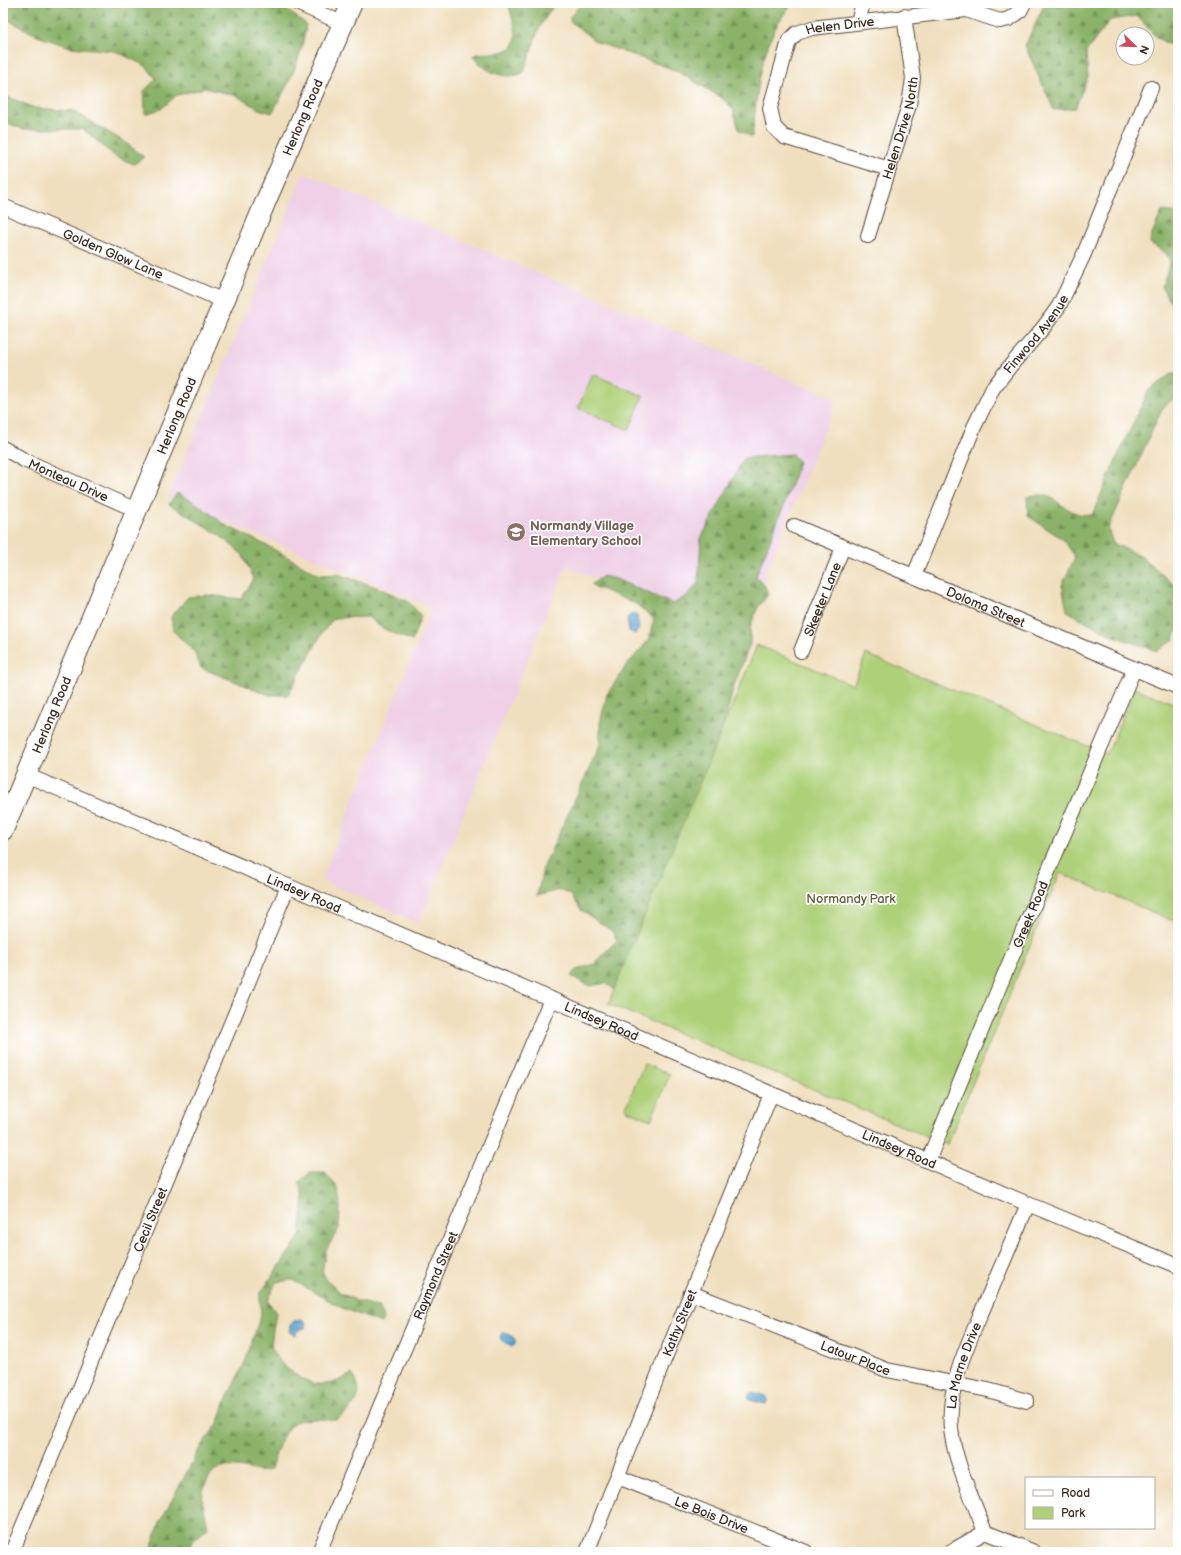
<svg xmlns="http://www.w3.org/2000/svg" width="1181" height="1555" font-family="'Balsamiq Sans',sans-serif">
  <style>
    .built { fill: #efd0e7 }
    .forest { fill: url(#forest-firs); stroke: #626e43 }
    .park { fill: #aed078; stroke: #747d4b }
    .water { fill: url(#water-rules); stroke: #4c687a }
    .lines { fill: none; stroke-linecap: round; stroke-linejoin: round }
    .street-casing { stroke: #564536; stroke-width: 16 }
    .secondary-casing { stroke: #564536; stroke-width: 22 }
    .street { stroke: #fff; stroke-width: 14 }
    .secondary { stroke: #fff; stroke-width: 20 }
    .labels { text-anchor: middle; stroke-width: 3.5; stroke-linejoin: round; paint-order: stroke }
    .street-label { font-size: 13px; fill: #3b2a1e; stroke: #fff }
    .education-label { font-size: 13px; font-weight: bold; fill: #785e54; stroke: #fff; text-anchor: start }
    .park-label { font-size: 13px; fill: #5e5c39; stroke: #fff }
  </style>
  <defs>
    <pattern id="forest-firs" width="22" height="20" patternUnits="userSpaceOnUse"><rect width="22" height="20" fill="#8ab268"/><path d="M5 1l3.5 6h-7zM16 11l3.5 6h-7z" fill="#729155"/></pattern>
    <pattern id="water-rules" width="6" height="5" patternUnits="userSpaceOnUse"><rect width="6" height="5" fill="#5da7d5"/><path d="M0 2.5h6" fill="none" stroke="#4e88ac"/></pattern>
  </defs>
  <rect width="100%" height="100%" fill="#fff"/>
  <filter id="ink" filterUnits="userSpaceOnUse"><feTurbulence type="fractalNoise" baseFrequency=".025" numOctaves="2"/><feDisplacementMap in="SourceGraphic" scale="8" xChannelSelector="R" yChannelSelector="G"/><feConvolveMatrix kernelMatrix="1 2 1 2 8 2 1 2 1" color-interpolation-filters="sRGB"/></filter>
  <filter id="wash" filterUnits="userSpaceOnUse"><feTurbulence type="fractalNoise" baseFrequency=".012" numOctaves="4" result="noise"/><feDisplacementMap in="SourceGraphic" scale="16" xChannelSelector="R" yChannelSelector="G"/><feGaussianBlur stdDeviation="0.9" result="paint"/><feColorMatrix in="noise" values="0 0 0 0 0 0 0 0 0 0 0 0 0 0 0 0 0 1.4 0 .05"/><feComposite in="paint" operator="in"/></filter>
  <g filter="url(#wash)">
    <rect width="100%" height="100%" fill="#f0dfbe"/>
    <!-- built -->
    <path class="built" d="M304 173 837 400 739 638 566 566 419 923 321 880 432 607 168 498Z"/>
    <!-- forest -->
    <g class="forest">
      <path d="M3 3H270L287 10 306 24C302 59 289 83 272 113L261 110 237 96 205 88 177 95 161 109 145 114 144 91 156 79 146 66 115 51 70 47 40 37 8 20H3Z"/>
      <path d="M508 3H554C551 12 542 21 538 31 533 45 529 59 523 73 503 81 485 71 472 56 479 52 485 54 493 53 529 51 513 25 508 3Z"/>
      <path d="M582 3H792C787 11 779 20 775 29 758 64 757 99 752 137L739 130 733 109 722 98 675 70 596 42 570 21V17Z"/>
      <path d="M1045 3H1178V49L1157 38 1137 16 1110 20 1086 52 1088 77 1075 108 1054 110 1025 46Z"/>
      <path d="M3 95 35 108 73 111 123 141 144 157 134 164 116 157 83 129H22L3 121Z"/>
      <path d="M1162 211 1178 213V315L1162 287 1170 261 1166 253 1150 243 1151 236Z"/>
      <path d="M1178 372V395L1163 407 1108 529 1113 543 1144 558 1174 585 1178 597V628L1174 639 1157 651 1111 635 1067 611 1062 585 1075 557 1064 540 1028 516 1027 497C1051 488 1059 508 1079 514 1083 515 1088 515 1092 515L1118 455 1149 390 1170 375Z"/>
      <path d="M792 454 799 462 786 500 756 576 765 586 768 595 758 607 750 627V644L735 683 713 763 631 1002 606 983 590 986 571 976 576 970 594 964 617 940 612 931 581 910 571 895 560 890 537 896 543 868 600 745V723L607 694 627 665 648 641 654 619 636 604 601 589H596L592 584 603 576 616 579 673 604 688 595 698 583 701 538 744 458Z"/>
      <path d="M177 493 196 503 227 526 266 545 320 575 338 574 374 586 408 601 421 616 412 641 382 628 368 617 334 618 322 633 288 695H269L201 668 194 651 173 631 171 617 188 597 207 595 241 599 254 579 242 554 218 534 169 504Z"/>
      <path d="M310 1173H325L338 1188 340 1206 339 1228 326 1250 322 1272 328 1282 341 1293 357 1301 378 1306 384 1316 381 1323 342 1308 293 1280 276 1282 268 1301 276 1313C275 1321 270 1342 272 1349 278 1366 308 1387 326 1384 335 1383 344 1378 352 1374 354 1377 357 1381 358 1385 363 1400 346 1413 336 1420 324 1420 310 1418 298 1421 283 1425 275 1457 271 1470 257 1473 257 1470 244 1468 239 1467 227 1466 222 1467 209 1472 200 1491 203 1504 204 1512 207 1518 208 1528L193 1541 185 1552H150L160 1522 201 1446 219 1422 226 1400 244 1364 261 1315 260 1294 300 1236 304 1196 299 1182Z"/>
    </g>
    <!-- park -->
    <g class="park">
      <path d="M593 374 643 396 629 430 578 408Z"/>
      <path d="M757 645 853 685 866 654 1107 754 1135 688 1178 705V923L1060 873 947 1145 608 1004Z"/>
      <path d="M644 1064 670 1074 651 1120 625 1109Z"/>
    </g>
    <!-- water -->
    <g class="water">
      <path d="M632 613 637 616 639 629 635 634 629 631 627 618Z"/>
      <path d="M302 1320 306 1323 305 1328 298 1330 295 1335 289 1332 290 1325 294 1321Z"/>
      <path d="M503 1332 508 1333 515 1339V1345L511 1347 501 1340 500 1336Z"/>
      <path d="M752 1392 766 1396 768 1399 766 1404 749 1400 748 1395Z"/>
    </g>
  </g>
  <g filter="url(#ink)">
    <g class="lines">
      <defs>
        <g id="street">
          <path d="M297 3 344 24"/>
          <path d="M858 22 863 3"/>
          <path id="s1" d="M889 169 784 137 774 127 770 108 789 41 797 33 812 28 966 10 1000 21 1009 19 1020 11 1024 3"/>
          <path id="s2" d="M3 206 224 301"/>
          <path id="s3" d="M868 236 909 105 913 78 904 16"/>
          <path id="s4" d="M3 448 24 460 136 510"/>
          <path id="s5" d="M794 526 1178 687"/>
          <path id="s6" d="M914 576 974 427 993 388 1011 365 1043 328 1059 306 1084 254 1151 88"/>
          <path id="s7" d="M801 651 843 547"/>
          <path id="s8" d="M26 775 288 886 1028 1204 1178 1266"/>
          <path id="s9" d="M928 1161 1000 985 1134 669"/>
          <path id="s10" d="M691 1293 887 1370 988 1390 1027 1401"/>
          <path id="s11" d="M618 1477 806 1552"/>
          <path id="s12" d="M985 1532C973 1499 955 1464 951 1429 947 1384 969 1342 986 1302 1000 1269 1014 1237 1028 1204"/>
          <path d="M985 1532 1034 1552"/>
          <path id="s13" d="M12 1552 288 886"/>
          <path id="s14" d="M319 1552 551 999"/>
          <path id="s15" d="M587 1552 771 1094"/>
          <path d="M950 1552 985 1532"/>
        </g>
        <g id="secondary">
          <path id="s16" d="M3 830 268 196 352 3"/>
        </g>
      </defs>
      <!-- street casing -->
      <use href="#street" class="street-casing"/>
      <!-- secondary casing -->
      <use href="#secondary" class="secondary-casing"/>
      <!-- street -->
      <use href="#street" class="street"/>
      <!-- secondary -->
      <use href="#secondary" class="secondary"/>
    </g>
  </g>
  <!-- icons -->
  <defs>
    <symbol id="school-disc" viewBox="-11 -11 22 22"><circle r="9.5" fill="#8d6e63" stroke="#fff"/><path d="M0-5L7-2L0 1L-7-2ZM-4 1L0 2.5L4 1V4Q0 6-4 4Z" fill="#fff"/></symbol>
  </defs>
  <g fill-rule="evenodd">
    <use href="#school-disc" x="505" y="521" width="22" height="22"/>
  </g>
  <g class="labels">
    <!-- street labels -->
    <g class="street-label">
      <text dy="5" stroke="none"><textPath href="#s1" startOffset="268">Helen Drive</textPath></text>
      <text dy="5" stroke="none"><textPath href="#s16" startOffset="773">Herlong Road</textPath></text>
      <text dy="5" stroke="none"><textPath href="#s3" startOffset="113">Helen Drive North</textPath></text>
      <text dy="5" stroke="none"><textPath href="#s2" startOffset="120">Golden Glow Lane</textPath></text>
      <text dy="5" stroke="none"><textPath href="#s6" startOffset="273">Finwood Avenue</textPath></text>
      <text dy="5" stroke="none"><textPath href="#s16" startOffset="449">Herlong Road</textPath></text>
      <text dy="5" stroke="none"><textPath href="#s4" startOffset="73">Monteau Drive</textPath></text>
      <text dy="5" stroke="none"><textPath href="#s7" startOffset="56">Skeeter Lane</textPath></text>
      <text dy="5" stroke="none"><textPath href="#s5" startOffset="208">Doloma Street</textPath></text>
      <text dy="5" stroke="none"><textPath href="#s16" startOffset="125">Herlong Road</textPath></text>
      <text dy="5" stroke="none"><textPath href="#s8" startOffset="302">Lindsey Road</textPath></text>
      <text dy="5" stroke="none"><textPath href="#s9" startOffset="267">Greek Road</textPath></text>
      <text dy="5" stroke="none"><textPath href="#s8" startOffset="626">Lindsey Road</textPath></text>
      <text dy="5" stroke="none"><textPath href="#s8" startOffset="950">Lindsey Road</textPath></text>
      <text dy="5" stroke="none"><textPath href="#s13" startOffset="360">Cecil Street</textPath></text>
      <text dy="5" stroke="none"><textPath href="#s14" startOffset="300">Raymond Street</textPath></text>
      <text dy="5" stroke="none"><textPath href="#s15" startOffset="247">Kathy Street</textPath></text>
      <text dy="5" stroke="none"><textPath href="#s10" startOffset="177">Latour Place</textPath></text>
      <text dy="5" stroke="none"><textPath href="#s12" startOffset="174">La Marne Drive</textPath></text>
      <text dy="5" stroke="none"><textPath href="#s11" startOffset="101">Le Bois Drive</textPath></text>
    </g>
    <!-- education labels -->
    <g class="education-label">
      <text x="530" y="530">Normandy Village<tspan x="530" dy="15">Elementary School</tspan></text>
    </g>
    <!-- park labels -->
    <g class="park-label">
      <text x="851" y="903">Normandy Park</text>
    </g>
  </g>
  <!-- margin -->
  <rect width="1181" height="1555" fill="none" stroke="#fff" stroke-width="16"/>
  <!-- legend -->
  <rect x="1025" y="1477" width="130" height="52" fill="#ffffff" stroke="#b1aaa5"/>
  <rect x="1033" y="1490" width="20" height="6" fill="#ffffff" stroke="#b1aaa5"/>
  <text x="1061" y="1497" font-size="12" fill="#3b2a1e">Road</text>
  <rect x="1033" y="1507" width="20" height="12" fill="#aed078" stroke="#b1aaa5"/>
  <text x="1061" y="1517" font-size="12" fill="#3b2a1e">Park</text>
  <!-- north arrow -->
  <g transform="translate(1135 46) rotate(113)"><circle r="19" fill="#ffffff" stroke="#b1aaa5"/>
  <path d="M0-3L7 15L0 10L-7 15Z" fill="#d1495b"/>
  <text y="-6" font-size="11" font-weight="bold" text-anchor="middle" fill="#3b2a1e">N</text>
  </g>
</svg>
